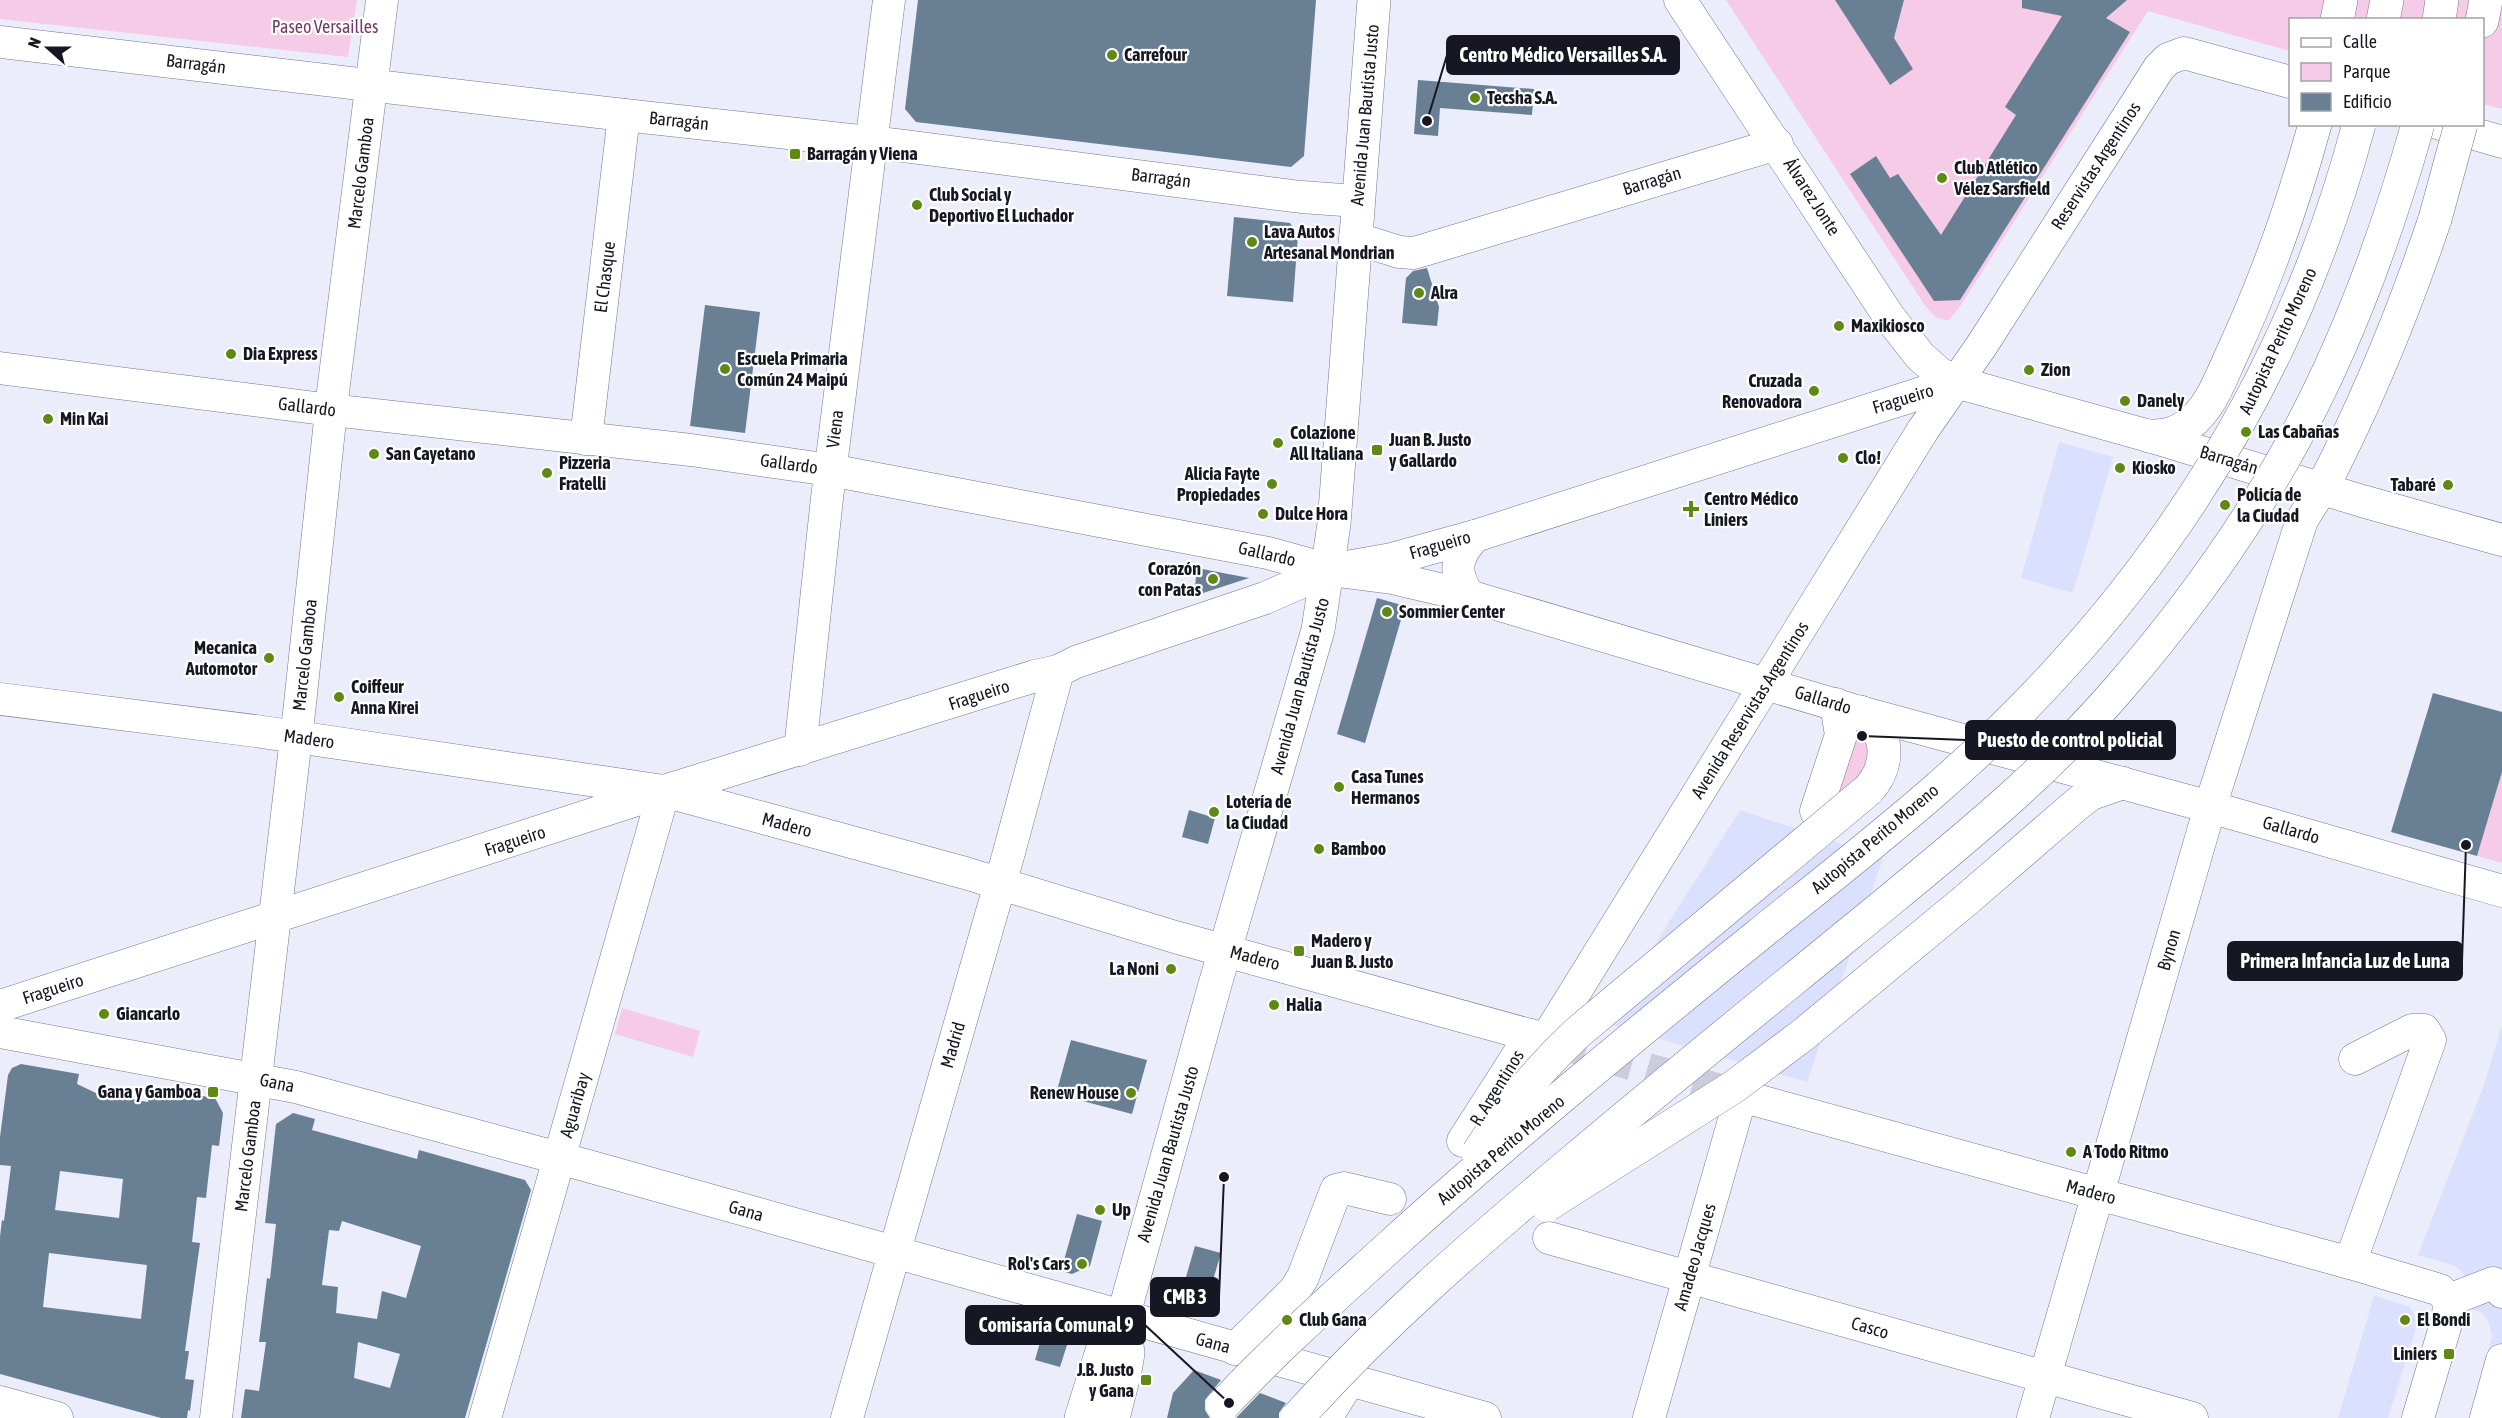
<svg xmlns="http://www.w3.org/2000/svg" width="2502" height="1418" font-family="'Asap Condensed',sans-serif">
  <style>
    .built { fill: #dce0ff }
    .green { fill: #f5cbe7 }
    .building { fill: #697f94; fill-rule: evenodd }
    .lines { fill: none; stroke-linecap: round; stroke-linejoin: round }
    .minor-tunnel { stroke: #cbcdda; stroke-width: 32; stroke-dasharray: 32 16; stroke-linecap: butt }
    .minor-casing { stroke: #737792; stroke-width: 33 }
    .major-casing { stroke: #737792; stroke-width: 34 }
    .highway-casing { stroke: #737792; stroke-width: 34 }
    .minor { stroke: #fff; stroke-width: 32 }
    .major { stroke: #fff; stroke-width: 33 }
    .highway { stroke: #fff; stroke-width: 33 }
    .highway-bridge-casing { stroke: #737792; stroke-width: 34; stroke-linecap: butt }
    .highway-bridge { stroke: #fff; stroke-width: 33 }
    .poi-dot { fill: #5f8814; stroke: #fff; stroke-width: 2 }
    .labels { text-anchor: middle; stroke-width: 4.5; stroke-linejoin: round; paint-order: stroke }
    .park-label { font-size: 18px; fill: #743a64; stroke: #fff }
    .poi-label { font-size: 18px; font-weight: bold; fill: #161722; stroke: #fff; text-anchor: start }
    .street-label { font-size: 18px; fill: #161722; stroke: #fff }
    .leader { fill: none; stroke: #161722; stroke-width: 2 }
    .callout-dot { fill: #161722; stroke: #fff; stroke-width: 2 }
    .callout { fill: #161722; stroke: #161722; stroke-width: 2 }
    .callout-label { font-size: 20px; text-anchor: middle; font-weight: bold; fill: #fff }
  </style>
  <rect width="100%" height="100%" fill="#ebedfa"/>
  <!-- built -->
  <g class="built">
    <path d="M2059 442 2113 457 2073 593 2021 578Z"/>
    <path d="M1740 810 1883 858 1807 1082 1605 1023Z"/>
    <path d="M2502 1025V1418H2470L2492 1336 2488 1320 2481 1312 2471 1309 2473 1295 2463 1273 2455 1266 2418 1255 2484 1085Z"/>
    <path d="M2374 1296 2410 1307 2418 1322 2388 1418H2338Z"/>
  </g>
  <!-- green -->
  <g class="green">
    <path d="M0 0H357L348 57 0 19Z"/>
    <path d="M1726 0H2502V109L2483 104 2482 20H2290V51L2148 11 1961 305 1949 320C1936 320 1932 314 1924 304Z"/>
    <path d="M1860 732 1866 734 1872 765 1832 807Z"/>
    <path d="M2502 772V863L2477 856Z"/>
    <path d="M622 1008 700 1031 693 1057 615 1034Z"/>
  </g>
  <!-- building -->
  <g class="building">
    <path d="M918 0H1316L1304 156 1291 167 916 122 905 109Z"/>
    <path d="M1835 0H1904L1894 38 1913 69 1890 85Z"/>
    <path d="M2022 0H2127L2106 18 2130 32 1960 300 1934 301 1850 174 1876 156 1890 178 1898 174 1941 235 2016 115 2005 107 2062 16 2022 8Z"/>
    <path d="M1418 80 1534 89 1532 115 1440 108 1438 136 1414 134Z"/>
    <path d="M1234 217 1290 223 1298 234 1293 302 1227 296Z"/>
    <path d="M1427 268 1439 307 1437 326 1402 323 1406 278 1413 271Z"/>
    <path d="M705 305 760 312 745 433 690 426Z"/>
    <path d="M1197 568 1249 578 1194 596Z"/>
    <path d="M1377 598 1405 606 1365 743 1337 734Z"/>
    <path d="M2433 693 2502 712V772L2477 856 2391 832Z"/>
    <path d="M1189 810 1215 818 1208 844 1182 837Z"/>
    <path d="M1071 1040 1147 1060 1132 1114 1056 1094Z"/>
    <path d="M21 1064 79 1074 77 1084 96 1093 148 1102 149 1095 175 1099 176 1092 215 1098 223 1113 219 1146 212 1145 206 1198 197 1197 192 1242 200 1243 185 1351H189L185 1379 194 1380 190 1411 188 1410 187 1418H161L0 1374V1237L2 1220 4 1221 11 1166 0 1165V1137L8 1075 12 1068ZM60 1171 123 1179 119 1218 55 1210ZM49 1253 147 1265 141 1319 43 1307Z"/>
    <path d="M293 1113 315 1119 312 1130 417 1159 419 1150 525 1180 531 1190 465 1418H241L245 1389 259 1391 266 1342H259L267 1278 270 1279 276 1224 265 1223 276 1124ZM342 1221 421 1246 406 1298 382 1291 377 1319 336 1313 338 1287 322 1285 329 1230 339 1231ZM358 1342 400 1354 390 1388 354 1378Z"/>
    <path d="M1077 1214 1102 1221 1090 1266 1072 1274 1061 1271Z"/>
    <path d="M1195 1246 1221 1253 1203 1314 1182 1308 1179 1301Z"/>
    <path d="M1045 1325 1061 1329 1068 1342 1060 1367 1035 1360Z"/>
    <path d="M1194 1370 1221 1380 1205 1400V1410L1210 1418H1167L1173 1393Z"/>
    <path d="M1260 1393 1286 1403 1279 1413V1418H1236Z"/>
  </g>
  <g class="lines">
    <!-- minor-tunnel -->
    <path class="minor-tunnel" d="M1555 1042 1741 1096"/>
    <defs>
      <g id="minor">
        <path d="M1680 0 1890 318 1920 356 1939 373 1956 382 2149 436 2362 501 2502 540"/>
        <path d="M0 42 624 115 896 145 1301 197 1357 201"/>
        <path d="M2440 124 2502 142"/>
        <path d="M1355 238 1399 252 1414 253 1777 144"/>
        <path d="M0 368 331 410 691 450 830 470 1268 553 1329 570 1392 578 1469 596 1860 712 2210 807 2502 891"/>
        <path d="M586 439 624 115"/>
        <path d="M1469 596C1453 572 1455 557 1475 536"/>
        <path d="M0 699 256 731 664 791 965 873 1175 937 1555 1042"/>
        <path d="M800 750 827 498 889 0"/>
        <path d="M1816 811 1841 735 1836 704"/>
        <path d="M0 1006 664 791 1035 676 1058 671 1076 662 1265 598 1329 570 1392 559 1475 536 1956 382"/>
        <path d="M0 1032 296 1087 588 1166 1485 1418"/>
        <path d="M1546 1039 1923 430 1982 345 2159 68 2168 59 2184 53 2290 82"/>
        <path d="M1463 1141 1531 1035"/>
        <path d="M1549 1238 2192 1418"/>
        <path d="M2350 1263 2430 1040 2424 1030H2412L2355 1059"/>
        <path d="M2449 1300 2493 1283 2502 1292"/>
        <path d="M1235 1349 1295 1290 1303 1277 1336 1190 1344 1188 1390 1199"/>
        <path d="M0 1402 57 1418"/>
        <path d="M216 1418 300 704 333 392 382 0"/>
        <path d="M485 1418 664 791"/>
        <path d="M847 1418 1008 856 1058 671"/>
        <path d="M1326 1418 1349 1381"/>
        <path d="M1649 1418 1741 1096 2350 1263 2440 1290 2449 1300 2448 1317 2418 1418"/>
        <path d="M2033 1418 2210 807 2302 520 2322 488"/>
        <path d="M2486 1418 2502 1360"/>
      </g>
      <g id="major">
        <path d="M1081 1418 1103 1348 1123 1317 1214 988 1318 630 1334 524 1374 0"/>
        <path d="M1113 1418 1125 1371 1128 1353 1123 1317"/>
      </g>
      <g id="highway">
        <path d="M2337 20 2341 0"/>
        <path d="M2383 20 2387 0"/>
        <path d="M2439 20 2442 0"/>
        <path d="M2482 21 2486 0"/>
        <path d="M2149 436C2164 436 2176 434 2188 425 2210 409 2220 380 2231 356 2266 281 2293 205 2315 124"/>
        <path d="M2322 488C2367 402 2404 311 2435 219"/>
        <path d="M1860 712C1890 730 1891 765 1868 790"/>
        <path d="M1966 900 2076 805 2090 794 2122 783"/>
      </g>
    </defs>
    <!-- minor casing -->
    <use href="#minor" class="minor-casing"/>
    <!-- major casing -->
    <use href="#major" class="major-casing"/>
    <!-- highway casing -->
    <use href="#highway" class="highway-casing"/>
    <!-- minor -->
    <use href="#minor" class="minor"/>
    <!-- major -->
    <use href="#major" class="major"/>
    <!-- highway -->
    <use href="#highway" class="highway"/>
    <defs>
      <g id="highway-bridge">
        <path d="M2435 219 2461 124"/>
        <path d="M1478 1153C1505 1110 1540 1068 1577 1033L1868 790"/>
        <path d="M1547 1205 1735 1086 1804 1034 1966 900"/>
        <path d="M1223 1405C1275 1349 1332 1299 1388 1248 1507 1140 1631 1038 1756 937 1860 853 1968 771 2058 671 2203 513 2304 332 2359 124"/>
        <path d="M1297 1418C1383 1322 1474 1244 1573 1161 1664 1084 1757 1009 1850 933 1942 857 2037 783 2116 692 2183 615 2244 532 2293 442 2348 342 2387 234 2418 124"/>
      </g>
    </defs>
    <!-- highway-bridge casing -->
    <use href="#highway-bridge" class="highway-bridge-casing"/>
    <!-- highway-bridge -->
    <use href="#highway-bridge" class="highway-bridge"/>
  </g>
  <!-- markers -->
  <g class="poi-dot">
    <circle cx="1112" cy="55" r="6"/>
    <circle cx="1475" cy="98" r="6"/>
    <rect x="789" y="148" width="12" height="12" rx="3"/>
    <circle cx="1942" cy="178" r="6"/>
    <circle cx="917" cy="205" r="6"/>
    <circle cx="1252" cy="242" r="6"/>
    <circle cx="1419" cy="293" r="6"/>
    <circle cx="1839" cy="326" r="6"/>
    <circle cx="231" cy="354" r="6"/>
    <circle cx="725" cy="369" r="6"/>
    <circle cx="2029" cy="370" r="6"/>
    <circle cx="1814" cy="391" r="6"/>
    <circle cx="2125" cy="401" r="6"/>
    <circle cx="48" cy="419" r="6"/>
    <circle cx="2246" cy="432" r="6"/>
    <circle cx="1278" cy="443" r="6"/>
    <rect x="1371" y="444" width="12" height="12" rx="3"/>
    <circle cx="374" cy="454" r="6"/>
    <circle cx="1843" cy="458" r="6"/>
    <circle cx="2120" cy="468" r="6"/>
    <circle cx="547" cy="473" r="6"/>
    <circle cx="1272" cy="484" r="6"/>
    <circle cx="2448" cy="485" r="6"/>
    <circle cx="2225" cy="505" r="6"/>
    <path d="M1688 500h6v6h6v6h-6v6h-6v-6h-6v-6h6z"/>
    <circle cx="1263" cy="514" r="6"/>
    <circle cx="1213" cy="579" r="6"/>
    <circle cx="1387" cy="612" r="6"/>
    <circle cx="269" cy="658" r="6"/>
    <circle cx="339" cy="697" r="6"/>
    <circle cx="1339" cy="787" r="6"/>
    <circle cx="1214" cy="812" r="6"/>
    <circle cx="1319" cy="849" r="6"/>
    <rect x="1293" y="945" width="12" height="12" rx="3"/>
    <circle cx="1171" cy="969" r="6"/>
    <circle cx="1274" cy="1005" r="6"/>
    <circle cx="104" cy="1014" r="6"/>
    <rect x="207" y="1086" width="12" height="12" rx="3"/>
    <circle cx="1131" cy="1093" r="6"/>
    <circle cx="2071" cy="1152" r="6"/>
    <circle cx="1100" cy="1210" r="6"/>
    <circle cx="1082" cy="1264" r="6"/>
    <circle cx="1287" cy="1320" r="6"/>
    <circle cx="2405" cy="1320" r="6"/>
    <rect x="2443" y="1348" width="12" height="12" rx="3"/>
    <rect x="1140" y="1374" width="12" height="12" rx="3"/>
  </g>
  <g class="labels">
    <!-- park labels -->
    <g class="park-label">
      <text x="325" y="33">Paseo Versailles</text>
    </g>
    <!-- poi labels -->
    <g class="poi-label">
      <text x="1124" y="61">Carrefour</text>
      <text x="1487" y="104">Tecsha S.A.</text>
      <text x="807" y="160">Barragán y Viena</text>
      <text x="1954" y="174">Club Atlético<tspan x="1954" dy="21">Vélez Sarsfield</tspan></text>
      <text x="929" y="201">Club Social y<tspan x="929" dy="21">Deportivo El Luchador</tspan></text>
      <text x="1264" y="238">Lava Autos<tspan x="1264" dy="21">Artesanal Mondrian</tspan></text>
      <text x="1431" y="299">Alra</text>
      <text x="1851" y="332">Maxikiosco</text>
      <text x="243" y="360">Dia Express</text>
      <text x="737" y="365">Escuela Primaria<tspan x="737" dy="21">Común 24 Maipú</tspan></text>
      <text x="2041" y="376">Zion</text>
      <text x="1802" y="387" text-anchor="end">Cruzada<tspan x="1802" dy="21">Renovadora</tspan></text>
      <text x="2137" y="407">Danely</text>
      <text x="60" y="425">Min Kai</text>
      <text x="2258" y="438">Las Cabañas</text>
      <text x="1290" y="439">Colazione<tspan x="1290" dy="21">All Italiana</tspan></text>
      <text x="1389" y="446">Juan B. Justo<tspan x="1389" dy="21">y Gallardo</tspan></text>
      <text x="386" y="460">San Cayetano</text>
      <text x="1855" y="464">Clo!</text>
      <text x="559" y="469">Pizzeria<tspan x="559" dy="21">Fratelli</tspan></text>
      <text x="2132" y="474">Kiosko</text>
      <text x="1260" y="480" text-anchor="end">Alicia Fayte<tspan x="1260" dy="21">Propiedades</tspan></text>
      <text x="2436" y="491" text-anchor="end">Tabaré</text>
      <text x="2237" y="501">Policía de<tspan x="2237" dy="21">la Ciudad</tspan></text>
      <text x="1704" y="505">Centro Médico<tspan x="1704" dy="21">Liniers</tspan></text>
      <text x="1275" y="520">Dulce Hora</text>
      <text x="1201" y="575" text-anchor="end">Corazón<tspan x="1201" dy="21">con Patas</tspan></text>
      <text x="1399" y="618">Sommier Center</text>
      <text x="257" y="654" text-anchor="end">Mecanica<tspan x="257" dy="21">Automotor</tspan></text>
      <text x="351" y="693">Coiffeur<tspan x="351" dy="21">Anna Kirei</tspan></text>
      <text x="1351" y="783">Casa Tunes<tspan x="1351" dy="21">Hermanos</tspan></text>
      <text x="1226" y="808">Lotería de<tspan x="1226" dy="21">la Ciudad</tspan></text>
      <text x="1331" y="855">Bamboo</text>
      <text x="1311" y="947">Madero y<tspan x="1311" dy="21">Juan B. Justo</tspan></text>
      <text x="1159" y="975" text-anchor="end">La Noni</text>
      <text x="1286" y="1011">Halia</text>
      <text x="116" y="1020">Giancarlo</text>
      <text x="201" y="1098" text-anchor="end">Gana y Gamboa</text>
      <text x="1119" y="1099" text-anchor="end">Renew House</text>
      <text x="2083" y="1158">A Todo Ritmo</text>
      <text x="1112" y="1216">Up</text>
      <text x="1070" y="1270" text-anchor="end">Rol's Cars</text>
      <text x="1299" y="1326">Club Gana</text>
      <text x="2417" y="1326">El Bondi</text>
      <text x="2437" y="1360" text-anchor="end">Liniers</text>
      <text x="1134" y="1376" text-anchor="end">J.B. Justo<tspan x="1134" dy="21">y Gana</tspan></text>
    </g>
    <!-- street labels -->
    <g class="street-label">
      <text transform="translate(196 64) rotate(7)" y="6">Barragán</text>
      <text transform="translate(1365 115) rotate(-85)" y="6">Avenida Juan Bautista Justo</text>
      <text transform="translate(679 121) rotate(6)" y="6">Barragán</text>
      <text transform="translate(2096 166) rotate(-57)" y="6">Reservistas Argentinos</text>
      <text transform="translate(361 173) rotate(-83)" y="6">Marcelo Gamboa</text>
      <text transform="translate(1161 178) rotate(7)" y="6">Barragán</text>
      <text transform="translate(1652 181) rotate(-17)" y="6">Barragán</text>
      <text transform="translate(1812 197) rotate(57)" y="6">Álvarez Jonte</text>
      <text transform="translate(605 277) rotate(-83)" y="6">El Chasque</text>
      <text transform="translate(2278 341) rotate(-65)" y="6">Autopista Perito Moreno</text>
      <text transform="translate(1903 399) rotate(-17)" y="6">Fragueiro</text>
      <text transform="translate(307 407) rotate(7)" y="6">Gallardo</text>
      <text transform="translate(835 429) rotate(-83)" y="6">Viena</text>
      <text transform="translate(2229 460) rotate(17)" y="6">Barragán</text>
      <text transform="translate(789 464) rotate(8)" y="6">Gallardo</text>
      <text transform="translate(1440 545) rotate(-16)" y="6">Fragueiro</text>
      <text transform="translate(1267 554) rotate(13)" y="6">Gallardo</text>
      <text transform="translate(305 655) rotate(-84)" y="6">Marcelo Gamboa</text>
      <text transform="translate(1300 686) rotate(-75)" y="6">Avenida Juan Bautista Justo</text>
      <text transform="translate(979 695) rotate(-18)" y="6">Fragueiro</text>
      <text transform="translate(1823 700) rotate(17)" y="6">Gallardo</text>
      <text transform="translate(1750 710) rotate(-58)" y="6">Avenida Reservistas Argentinos</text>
      <text transform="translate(309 739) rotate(8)" y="6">Madero</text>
      <text transform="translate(787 825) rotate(15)" y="6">Madero</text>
      <text transform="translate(2291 830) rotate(16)" y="6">Gallardo</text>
      <text transform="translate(1875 839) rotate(-40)" y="6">Autopista Perito Moreno</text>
      <text transform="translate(515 841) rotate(-18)" y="6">Fragueiro</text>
      <text transform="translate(2169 950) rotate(-74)" y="6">Bynon</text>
      <text transform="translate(1255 958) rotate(15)" y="6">Madero</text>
      <text transform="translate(53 989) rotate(-18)" y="6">Fragueiro</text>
      <text transform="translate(953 1045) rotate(-74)" y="6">Madrid</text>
      <text transform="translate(277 1083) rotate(12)" y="6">Gana</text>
      <text transform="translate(1497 1088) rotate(-58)" y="6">R. Argentinos</text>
      <text transform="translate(575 1105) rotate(-74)" y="6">Aguaribay</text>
      <text transform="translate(1501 1150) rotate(-40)" y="6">Autopista Perito Moreno</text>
      <text transform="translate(1168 1154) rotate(-74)" y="6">Avenida Juan Bautista Justo</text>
      <text transform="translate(248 1156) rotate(-83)" y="6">Marcelo Gamboa</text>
      <text transform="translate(2091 1192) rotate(15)" y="6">Madero</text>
      <text transform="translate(746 1211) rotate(16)" y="6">Gana</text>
      <text transform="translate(1695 1257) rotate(-74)" y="6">Amadeo Jacques</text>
      <text transform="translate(1870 1328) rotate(16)" y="6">Casco</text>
      <text transform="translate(1213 1343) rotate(15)" y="6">Gana</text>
    </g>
  </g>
  <!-- callouts -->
  <path class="leader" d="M1427 121L1447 55M1862 736L1966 740M2466 845L2462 961M1224 1177L1219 1297M1229 1403L1145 1325"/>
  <g class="callout-dot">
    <circle cx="1427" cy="121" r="6"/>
    <circle cx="1862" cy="736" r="6"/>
    <circle cx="2466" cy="845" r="6"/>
    <circle cx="1224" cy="1177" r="6"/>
    <circle cx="1229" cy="1403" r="6"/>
  </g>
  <g class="callout">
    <rect x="1447" y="36" width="232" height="38" rx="6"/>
    <rect x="1966" y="721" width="209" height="38" rx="6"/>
    <rect x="2228" y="942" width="234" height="38" rx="6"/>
    <rect x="1151" y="1278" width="68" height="38" rx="6"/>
    <rect x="966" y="1306" width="179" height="38" rx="6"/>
  </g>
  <g class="callout-label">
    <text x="1563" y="62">Centro Médico Versailles S.A.</text>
    <text x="2070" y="747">Puesto de control policial</text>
    <text x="2345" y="968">Primera Infancia Luz de Luna</text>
    <text x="1185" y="1304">CMB 3</text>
    <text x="1056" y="1332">Comisaría Comunal 9</text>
  </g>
  <!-- legend -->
  <rect x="2289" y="18" width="195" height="108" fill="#ffffff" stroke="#a2a2a7" stroke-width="1.5"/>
  <rect x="2301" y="38" width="30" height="9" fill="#ffffff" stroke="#a2a2a7" stroke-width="1.5"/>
  <text x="2343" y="48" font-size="18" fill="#161722">Calle</text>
  <rect x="2301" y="63" width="30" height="18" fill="#f5cbe7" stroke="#a2a2a7" stroke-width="1.5"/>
  <text x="2343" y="78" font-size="18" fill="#161722">Parque</text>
  <rect x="2301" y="93" width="30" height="18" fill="#697f94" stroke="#a2a2a7" stroke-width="1.5"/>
  <text x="2343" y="108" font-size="18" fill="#161722">Edificio</text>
  <!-- north arrow -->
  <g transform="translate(48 48) rotate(291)" stroke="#ffffff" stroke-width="4.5" paint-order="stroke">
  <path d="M0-4.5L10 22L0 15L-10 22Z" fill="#161722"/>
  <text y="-9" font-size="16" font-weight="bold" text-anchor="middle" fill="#161722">N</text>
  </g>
</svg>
